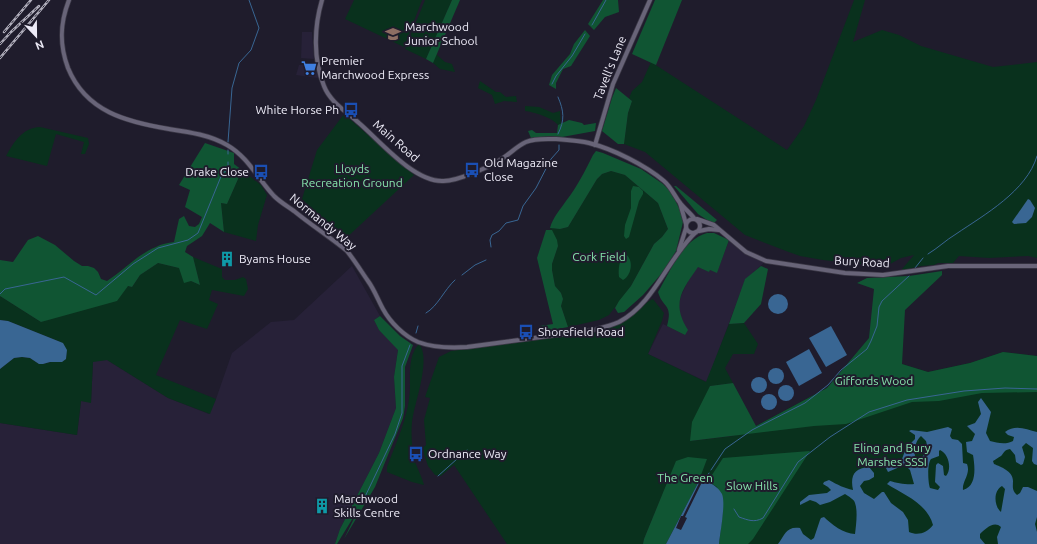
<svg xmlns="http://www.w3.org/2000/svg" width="1037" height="544" font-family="Ubuntu,sans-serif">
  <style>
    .built { fill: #272138 }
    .green { fill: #09311d }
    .forest { fill: #105533 }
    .water { fill: #396693; fill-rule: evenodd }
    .pier { fill: #1f1c2c }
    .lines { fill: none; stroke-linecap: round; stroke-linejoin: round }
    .stream { stroke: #396693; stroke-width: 1 }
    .minor-casing { stroke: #3b3846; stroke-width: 5.5 }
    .minor { stroke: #686478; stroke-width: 4 }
    .rail-casing { stroke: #b3b1be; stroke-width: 2.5 }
    .rail { stroke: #1f1c2c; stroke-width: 1; stroke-dasharray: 3; stroke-linecap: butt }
    .labels { text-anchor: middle; stroke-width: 4; stroke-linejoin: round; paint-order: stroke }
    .poi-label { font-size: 12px; fill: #edebf7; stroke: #1f1c2c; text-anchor: start }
    .street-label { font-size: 12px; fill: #edebf7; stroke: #1f1c2c }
    .park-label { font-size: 12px; fill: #86e2ab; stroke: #1f1c2c }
  </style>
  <rect width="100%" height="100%" fill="#1f1c2c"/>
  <!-- built -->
  <g class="built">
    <path d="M302 32H312L314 59 301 58Z"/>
    <path d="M315 64 318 78 296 75 299 65Z"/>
    <path d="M729 240 740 248 766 261 745 280 707 382 648 354 663 324 685 335 683 322 679 312V304L681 296 688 281 698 266 709 272 710 270 717 272Z"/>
    <path d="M352 266 380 316 374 320 379 330 398 349 394 377 396 408 379 453 340 529 335 544H0V423L77 435 81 401 91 402 93 361 107 360 168 398 209 414 216 399 232 353 271 322 294 320Z"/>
  </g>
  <!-- green -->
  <g class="green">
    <path d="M354 0H422L404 47 345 19Z"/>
    <path d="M425 0H452L426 59 405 49Z"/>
    <path d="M854 0H865L853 42 882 30 899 35 921 46 993 67 1037 62V258L1028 256 989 258 959 256 953 263H938L934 265 921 266 904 270 902 269 914 255 901 258 890 264 879 266 823 260 800 256 786 251 745 235 645 152 624 144 628 113 632 101 629 98 632 91 642 82 651 62 787 150 804 126 816 100Z"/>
    <path d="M436 54 445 62 452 64 455 72 440 69 433 63Z"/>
    <path d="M480 81 496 92H500L506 97 516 96 517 102 504 101 495 104 492 95 478 88Z"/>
    <path d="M525 106 539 107 553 113 560 111 561 124 558 125C553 118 534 112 525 111Z"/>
    <path d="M344 114 414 175 344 240 302 199 317 150Z"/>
    <path d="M40 127 88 138 89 144 85 154H81L84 142 56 134 47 166 6 156C14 142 22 128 40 127Z"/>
    <path d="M242 170 261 185 267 195 258 225 256 241 224 232 221 203 227 204Z"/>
    <path d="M611 171 625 175 658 203 668 229 662 237 654 244 631 286 609 315 599 320 568 327 561 306 563 299 561 293 555 286 552 270V264L558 246 555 237 550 228 560 229 568 227 597 179 602 174Z"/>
    <path d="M193 257 222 269V277L225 280H235L243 277 246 279 248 289 244 296 212 290 209 300 218 304 207 329 180 320 156 375 216 399 210 414 168 398 107 360 93 362 91 403 81 401 77 435 0 423V369L14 358 22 357 30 358 39 364H43L51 362H61L66 359C67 350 66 345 58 341L8 321 0 320V296L41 322 128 286 132 287 140 275 158 263 179 268 191 281 200 285Z"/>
    <path d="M653 299 664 313 662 321 648 354 706 382 729 324 744 323 758 344 754 354H733L725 368 733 383 710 386 691 441 733 436 756 426 872 364H902L928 372 970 363 1003 352 1037 356V544H677L691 513 676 462 644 539 643 544H507L454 465 441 476 435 475 428 466 422 448 426 445 424 420 430 398 425 397 439 357 451 351 599 332C613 326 626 320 638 311 643 307 647 301 653 299Z"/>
    <path d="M419 344C431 357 416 400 413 416 410 428 412 451 415 462 418 470 422 477 424 485L412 482 387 472V467C397 440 410 414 410 385 410 371 409 354 419 344Z"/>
  </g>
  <!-- forest -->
  <g class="forest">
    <path d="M452 0H460L433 63 426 59Z"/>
    <path d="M603 0H618L619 12 605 17 594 30 588 24Z"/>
    <path d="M655 0H682L656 65 632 54Z"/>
    <path d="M585 30 590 36 571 66 563 69 556 83V89L549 85 552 75 570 54 574 44Z"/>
    <path d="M616 88 632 101 628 113 624 144H618L602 131 612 98Z"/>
    <path d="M569 120 582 123 584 125 596 123 595 131 562 137 551 136 531 138 528 131 532 130 536 133H557L558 125Z"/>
    <path d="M205 143 234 153V164L242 170 227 204 221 203 224 232 210 223 202 236 187 246 185 252 193 257 200 285 191 281 184 283 179 268 158 263 140 275 132 287 128 286 117 301 41 322 0 296V260L13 262 28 240 38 236 55 245 74 261 82 266H88L94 268 98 272 101 279 107 281C124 270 138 254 156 247 161 244 168 243 174 242L179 219 184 216 189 226 195 227 199 224 202 217 185 207 190 190 179 185Z"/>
    <path d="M596 151 603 153 641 169 663 184 669 190 675 200 681 212 683 222 676 251 662 273 643 295 624 312 618 313 615 308 619 301 631 286 654 244 662 237 668 229 658 203 625 175 611 171 602 174 597 179 568 227 560 229 550 228C553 217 560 210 566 201 577 187 585 171 593 155Z"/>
    <path d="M633 186 639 187 643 191V194L639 201 629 237 626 239 624 236 625 225 631 208V191Z"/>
    <path d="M674 186H676L717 220 713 224 698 214Z"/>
    <path d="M546 230H552L557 240 558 246 552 264V270L555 286 561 293 563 299 561 306 568 327 542 332 540 326 553 324 537 258Z"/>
    <path d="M707 233H714L729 240 717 273 710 270 709 272 698 267C682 290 671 303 688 330L685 335 667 326C673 303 663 309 658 292 670 272 682 240 707 233Z"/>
    <path d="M625 254C634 259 632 275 623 280L619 277C618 270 619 259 625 254Z"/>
    <path d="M761 266 768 269 761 304 744 323 729 324 745 279Z"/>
    <path d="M942 271V275L905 310 902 364 928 372 970 363 1003 352 1037 356V392L982 393 939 401 912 402 846 424 814 426 690 441 692 422 710 386 733 383 756 426 827 388 869 338 874 289 857 283 867 278 909 276Z"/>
    <path d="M380 316 400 336 413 345 405 367V406L403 418 375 487 344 539 359 508 337 544H335L340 529 379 453 396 408 394 377 398 350 379 330 374 320Z"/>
    <path d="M810 451 753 539 748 544H719L723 511 717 487 708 481 723 458Z"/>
    <path d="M688 457 707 459 698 483 666 544H643L644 539 676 461Z"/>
  </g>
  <!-- water -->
  <g class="water">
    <path d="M1028 199 1030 200 1035 208 1032 217 1026 223 1014 224 1012 222 1014 219Z"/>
    <circle cx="778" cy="304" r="10"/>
    <path d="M0 320 8 321 63 343 67 350 66 359 62 362H50L43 364H39L30 358 22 357 14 358 0 369Z"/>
    <path d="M831 326 847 355 826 367 809 338Z"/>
    <path d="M809 349 822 373 799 386 786 362Z"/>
    <circle cx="776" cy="376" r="8"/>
    <circle cx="759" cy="385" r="8"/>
    <circle cx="786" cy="393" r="8"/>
    <circle cx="769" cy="402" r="8"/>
    <path d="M981 398 991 412 986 433 990 441C997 443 1006 445 1013 441L1014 437 1008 435 1005 432C1015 424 1026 429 1037 432V465L1034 464 1032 461 1033 448 1026 443 1022 447 1025 457 1023 464 1021 465 1016 462 1015 455 1010 449C1004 450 1004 453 1001 456 998 458 996 459 993 461L994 464C1001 467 1013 471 1013 481 1013 486 1012 489 1015 493L1017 495 1020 493 1023 487H1028L1037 491V517L1035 524 1037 532V544H998L997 537 1001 527C994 520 985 529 980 534V538L985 544H778C785 535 786 526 800 528L803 534 811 540 814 538 820 520 821 518 824 517C831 524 844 534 855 534 856 526 858 511 855 503 854 499 849 497 845 494L830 502 820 505 816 502 810 500 800 505V502L809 495 827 493 831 490 828 487 823 484 824 482 829 480C838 485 844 488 853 490 850 476 854 468 869 467L874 473V477L869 480 864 481 860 486 864 493 874 499 882 492H884L891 503 903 512 908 520 909 532C918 536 927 533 933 525 927 503 904 495 887 484L890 481C896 483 908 485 914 484L910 470 906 466 904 465 888 472 886 468 894 462 902 459 906 448 915 439V435L909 431 911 430 927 432 948 427 952 429 950 436 952 439 958 440 962 444 963 463 967 464C971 474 962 481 963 490 977 486 975 467 973 455L967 452 966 442 972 441 975 434 967 426 975 423 981 414 978 402ZM921 436 926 441C929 449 923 458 917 462 913 455 914 442 921 436ZM940 450C949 454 952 469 946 476L944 475 943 466 938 463 936 465 935 482 940 487 938 490 930 488C928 483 927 464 931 459L939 456V451ZM1002 486 1005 489 1001 512C994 506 993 491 1002 486Z"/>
    <path d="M708 481C713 485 719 488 722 494 726 503 720 533 719 544H666L698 483Z"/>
  </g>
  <!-- pier -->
  <path class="pier" d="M703 480 685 517 687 518 681 530 676 528 681 516H683L700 481Z"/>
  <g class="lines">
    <!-- stream -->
    <g class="stream">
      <path d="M592 25 606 0"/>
      <path d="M552 84 556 76 572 56 585 34"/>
      <path d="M558 97C564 111 565 120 558 134"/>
      <path d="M228 142 232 88 239 63 251 50 259 28 249 0"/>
      <path d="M228 154V150"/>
      <path d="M491 247 490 240 492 235 499 231 506 223 518 220 523 206 536 188 551 159 559 150V145"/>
      <path d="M928 254C938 248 946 240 956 234 984 215 1027 191 1037 156"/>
      <path d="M915 268 923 258"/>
      <path d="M462 275 475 265 486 260"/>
      <path d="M0 294 5 289 64 277 96 295 133 264 158 248 188 240 198 233 222 174 228 169V162"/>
      <path d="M426 313C438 306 444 290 455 280"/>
      <path d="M416 333 418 326"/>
      <path d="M711 470 725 449 752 430 805 403 828 385 841 370 867 349 871 341 877 326 879 307 882 301 909 276"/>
      <path d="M438 476 467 450"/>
      <path d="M704 482 709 473"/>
      <path d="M362 503 395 434 402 413V366L410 345"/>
      <path d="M734 509 739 517C748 520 754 523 763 518L798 462 830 437 869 412 907 400 964 391 1005 388 1037 389"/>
    </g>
    <defs>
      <g id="minor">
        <path d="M69 0C60 23 59 44 68 68 86 112 127 122 169 129 189 132 210 135 227 145 248 157 258 179 274 196 280 202 287 206 294 211 311 225 330 237 347 251 355 261 361 271 368 281 374 289 378 300 383 309 390 322 404 336 418 342 434 348 451 348 467 347L593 330C601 328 610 326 619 322 655 303 667 259 696 232"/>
        <path d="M322 0C314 27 313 59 324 86 330 102 347 112 359 123 380 141 413 181 442 181 456 182 492 166 503 158 511 153 517 146 526 142 535 138 546 139 556 139 566 140 578 140 589 143 613 149 645 165 664 181 671 187 674 195 680 203 684 208 690 213 694 218"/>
        <path d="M595 145 613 84 650 0"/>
        <path d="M680 203 686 224"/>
        <circle cx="693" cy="226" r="7"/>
        <path d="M697 219 714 225 746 252 766 261 845 273 883 275 948 266H1037"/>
        <path d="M699 231 709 229 719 230"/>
        <path d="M679 250 686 228"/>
      </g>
    </defs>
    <!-- minor casing -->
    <use href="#minor" class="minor-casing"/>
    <!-- minor -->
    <use href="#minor" class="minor"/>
    <defs>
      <g id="rail">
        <path d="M4 32 31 0"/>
        <path d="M0 44 11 32 39 6"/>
        <path d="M0 58 49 0"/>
      </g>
    </defs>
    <!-- rail casing -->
    <use href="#rail" class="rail-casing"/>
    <!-- rail -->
    <use href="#rail" class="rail"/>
  </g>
  <!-- icons -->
  <defs>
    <symbol id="school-bare" viewBox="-9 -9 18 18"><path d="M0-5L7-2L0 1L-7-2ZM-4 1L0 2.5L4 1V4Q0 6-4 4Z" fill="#8d6e63" stroke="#1f1c2c" stroke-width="2.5" paint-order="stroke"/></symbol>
    <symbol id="supermarket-bare" viewBox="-9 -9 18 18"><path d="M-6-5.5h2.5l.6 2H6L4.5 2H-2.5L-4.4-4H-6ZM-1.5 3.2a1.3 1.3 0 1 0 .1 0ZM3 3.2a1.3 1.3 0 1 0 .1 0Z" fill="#3f7fe0" stroke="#1f1c2c" stroke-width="2.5" paint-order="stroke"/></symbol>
    <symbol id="bus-bare" viewBox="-9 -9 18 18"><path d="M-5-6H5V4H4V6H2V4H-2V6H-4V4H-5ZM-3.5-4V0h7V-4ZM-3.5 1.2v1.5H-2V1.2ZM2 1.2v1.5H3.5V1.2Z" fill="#1a4fb4" stroke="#1f1c2c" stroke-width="2.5" paint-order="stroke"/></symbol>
    <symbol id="building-bare" viewBox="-9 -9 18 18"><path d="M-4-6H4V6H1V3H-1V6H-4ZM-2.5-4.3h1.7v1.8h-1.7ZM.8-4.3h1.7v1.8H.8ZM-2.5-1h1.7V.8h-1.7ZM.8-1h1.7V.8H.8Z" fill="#0f9aa8" stroke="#1f1c2c" stroke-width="2.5" paint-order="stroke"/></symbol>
  </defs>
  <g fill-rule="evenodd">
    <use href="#school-bare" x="382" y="23" width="22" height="22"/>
    <use href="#supermarket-bare" x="298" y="57" width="22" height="22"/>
    <use href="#bus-bare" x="340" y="99" width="22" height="22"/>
    <use href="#bus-bare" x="461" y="159" width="22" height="22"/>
    <use href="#bus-bare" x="250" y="161" width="22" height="22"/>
    <use href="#building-bare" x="216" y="248" width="22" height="22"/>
    <use href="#bus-bare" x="515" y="321" width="22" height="22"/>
    <use href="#bus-bare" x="405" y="443" width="22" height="22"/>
    <use href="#building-bare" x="311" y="495" width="22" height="22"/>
  </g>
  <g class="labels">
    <!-- poi labels -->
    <g class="poi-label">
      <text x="405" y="31">Marchwood<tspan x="405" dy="14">Junior School</tspan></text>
      <text x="321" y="65">Premier<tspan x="321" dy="14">Marchwood Express</tspan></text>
      <text x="339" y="114" text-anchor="end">White Horse Ph</text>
      <text x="484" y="167">Old Magazine<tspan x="484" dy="14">Close</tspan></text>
      <text x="249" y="176" text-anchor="end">Drake Close</text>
      <text x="239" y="263">Byams House</text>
      <text x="538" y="336">Shorefield Road</text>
      <text x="428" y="458">Ordnance Way</text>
      <text x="334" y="503">Marchwood<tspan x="334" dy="14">Skills Centre</tspan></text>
    </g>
    <!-- street labels -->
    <g class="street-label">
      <text transform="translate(610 68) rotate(-68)" y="4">Tavell's Lane</text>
      <text transform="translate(396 141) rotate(41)" y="4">Main Road</text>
      <text transform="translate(323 222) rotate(39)" y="4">Normandy Way</text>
      <text transform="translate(862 262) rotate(3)" y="4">Bury Road</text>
    </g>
    <!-- park labels -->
    <g class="park-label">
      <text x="352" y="173">Lloyds<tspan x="352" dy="14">Recreation Ground</tspan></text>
      <text x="599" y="261">Cork Field</text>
      <text x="874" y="385">Giffords Wood</text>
      <text x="892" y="452">Eling and Bury<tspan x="892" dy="14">Marshes SSSI</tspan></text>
      <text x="685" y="482">The Green</text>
      <text x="752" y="490">Slow Hills</text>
    </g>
  </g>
  <!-- north arrow -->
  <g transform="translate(36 36) rotate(158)" stroke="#1f1c2c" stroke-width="3" paint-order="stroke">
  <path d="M0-3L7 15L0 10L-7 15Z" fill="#edebf7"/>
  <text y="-6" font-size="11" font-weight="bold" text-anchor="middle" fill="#edebf7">N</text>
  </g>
</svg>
